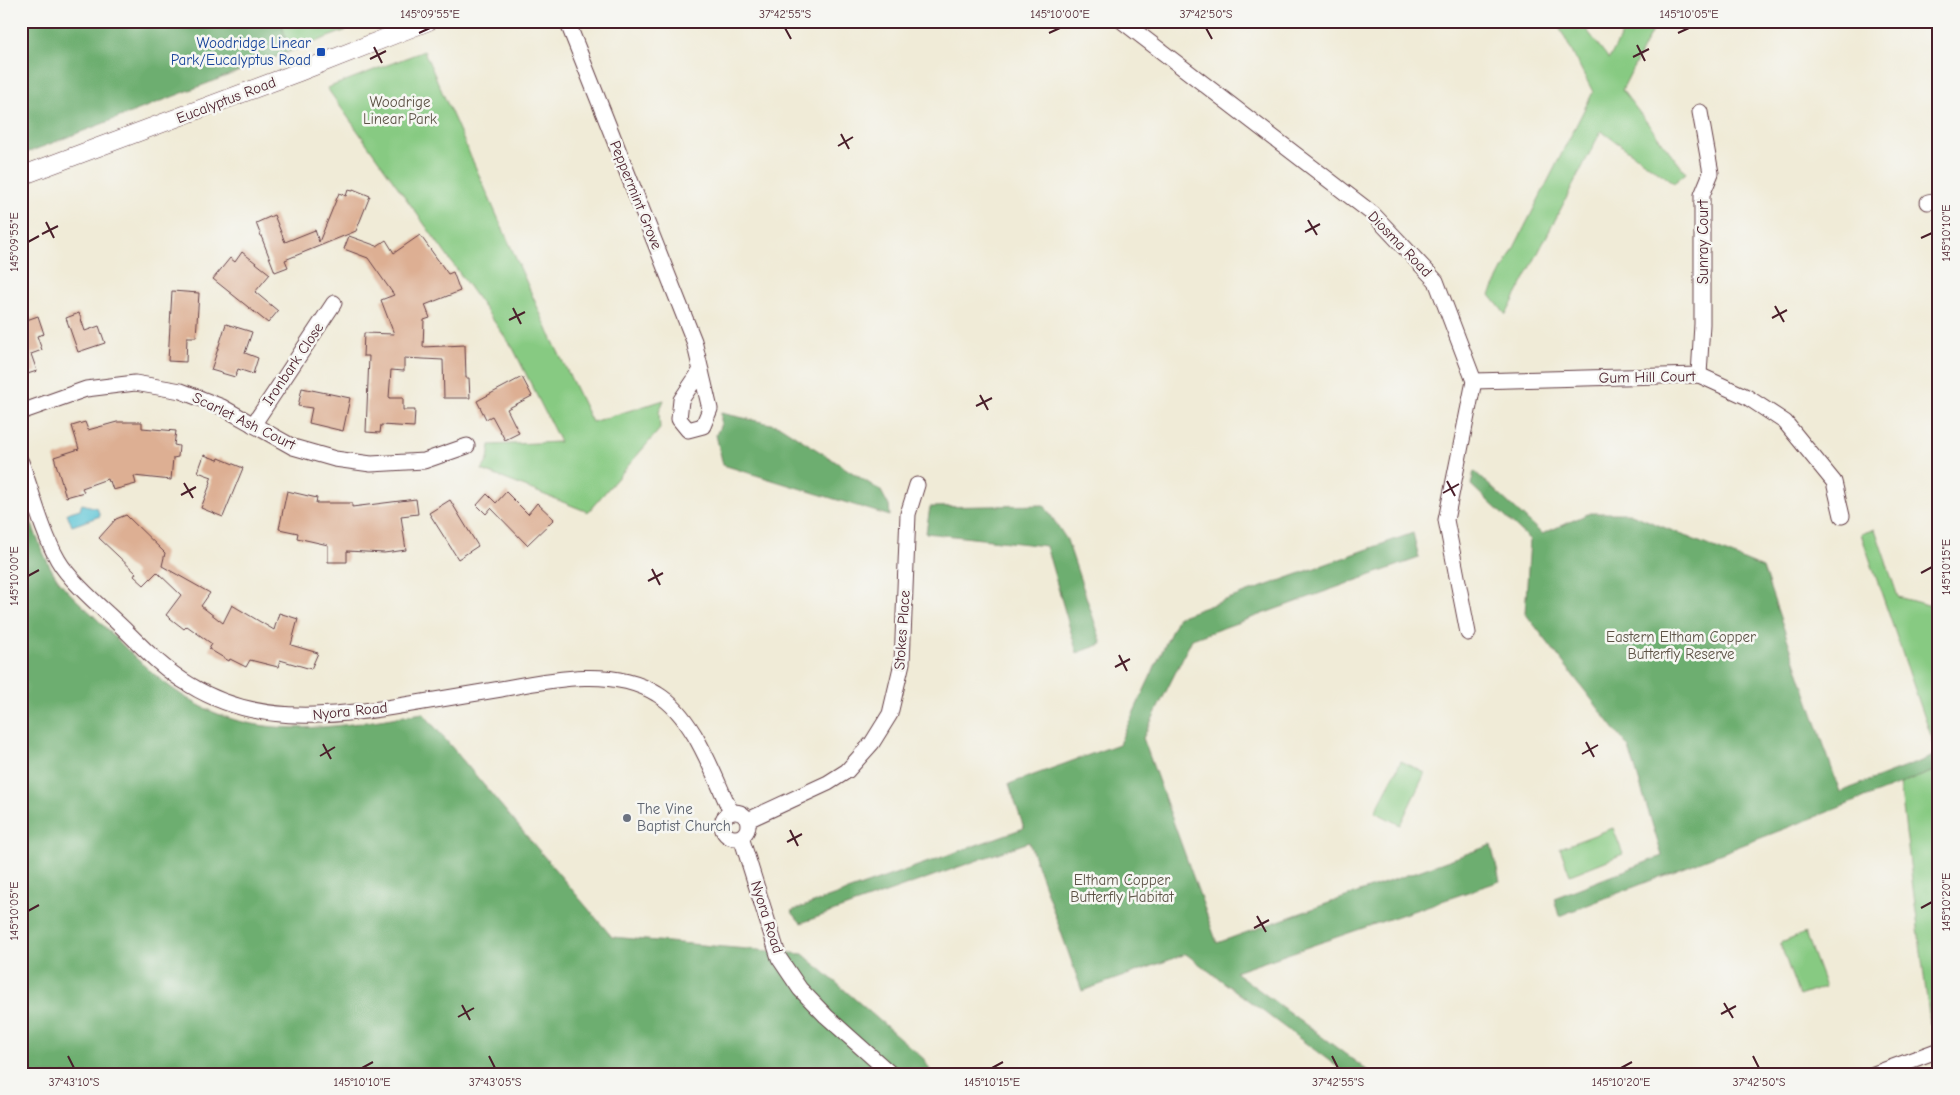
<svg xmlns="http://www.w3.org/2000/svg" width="1960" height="1095" font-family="'Comic Neue',sans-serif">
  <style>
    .green { fill: #87ca82; stroke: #687456 }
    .forest { fill: #6dae70; stroke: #5c664e }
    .water { fill: #5bc5d6; stroke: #527280 }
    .building { fill: #ddaf93 }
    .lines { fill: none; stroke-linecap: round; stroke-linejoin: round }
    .minor-casing { stroke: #633e45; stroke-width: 17 }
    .tertiary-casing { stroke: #633e45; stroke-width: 19 }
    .minor { stroke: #fff; stroke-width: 15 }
    .tertiary { stroke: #fff; stroke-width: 18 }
    .ticks { fill: none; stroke: #4a1f2b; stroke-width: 2 }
    .transit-dot { fill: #1a4fb4; stroke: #f6f6f2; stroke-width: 2 }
    .worship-dot { fill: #6b7280; stroke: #f6f6f2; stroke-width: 2 }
    .labels { text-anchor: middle; stroke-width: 5; stroke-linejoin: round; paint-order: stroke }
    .transit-label { font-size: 15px; fill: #164399; stroke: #f6f6f2; text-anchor: end }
    .street-label { font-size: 15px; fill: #4a1f2b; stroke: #f6f6f2 }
    .park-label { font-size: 15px; fill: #5c5245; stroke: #f6f6f2 }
    .worship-label { font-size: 15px; fill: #5b616d; stroke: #f6f6f2; text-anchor: start }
    .neatline { fill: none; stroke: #4a1f2b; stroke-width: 2 }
    .ticks-label { font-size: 12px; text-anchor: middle; fill: #4a1f2b }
  </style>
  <rect width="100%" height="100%" fill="#f6f6f2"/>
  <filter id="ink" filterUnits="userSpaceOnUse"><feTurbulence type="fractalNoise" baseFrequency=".02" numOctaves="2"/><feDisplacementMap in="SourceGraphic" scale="10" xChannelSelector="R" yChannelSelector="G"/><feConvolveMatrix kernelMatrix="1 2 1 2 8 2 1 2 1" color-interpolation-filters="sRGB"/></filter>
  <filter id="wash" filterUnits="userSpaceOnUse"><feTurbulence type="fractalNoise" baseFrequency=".0096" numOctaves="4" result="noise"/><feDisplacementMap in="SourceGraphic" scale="20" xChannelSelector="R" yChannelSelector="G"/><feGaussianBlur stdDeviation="1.12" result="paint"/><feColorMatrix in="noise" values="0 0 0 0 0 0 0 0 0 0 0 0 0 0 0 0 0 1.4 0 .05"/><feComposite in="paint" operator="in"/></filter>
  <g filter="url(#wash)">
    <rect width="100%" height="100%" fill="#f0ebd7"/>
    <!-- green -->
    <g class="green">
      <path d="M281 21H370L289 52Z"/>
      <path d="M1556 21H1580L1609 59 1629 21H1657L1622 90 1686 173 1674 183 1601 131 1506 315 1490 295 1593 92Z"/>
      <path d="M424 51 549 333 592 422 664 400 659 412 660 429 588 512 482 470 488 460 490 445 560 442 513 348 327 88Z"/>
      <path d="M1875 529 1898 597 1939 608V759L1861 534Z"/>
      <path d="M1401 761 1425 773 1400 825 1375 812Z"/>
      <path d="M1939 769V1015L1930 1024 1900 784Z"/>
      <path d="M1613 828 1623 854 1570 875 1560 848Z"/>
      <path d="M1805 933 1825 987 1799 996 1780 943Z"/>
    </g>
    <!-- forest -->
    <g class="forest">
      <path d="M21 21H281L289 52 21 155Z"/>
      <path d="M721 413 780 426 881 491 889 506 890 516 723 465 716 435 721 424Z"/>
      <path d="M1474 471 1542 534 1590 513H1629L1763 568 1840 792 1937 755 1939 769 1559 916 1554 898 1662 856 1629 748 1525 613 1530 540 1471 485Z"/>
      <path d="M21 495C31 520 39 548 53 572 63 589 80 603 94 616 138 661 182 709 247 723 305 735 365 722 423 713L612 937 803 954 924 1059 932 1074H21Z"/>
      <path d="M1044 505 1067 540 1102 644 1077 653 1046 546 926 533 930 507Z"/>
      <path d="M1413 533 1419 558 1192 639 1143 738 1217 943 1491 845 1500 881 1235 972 1372 1074H1347L1186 954 1082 991 1029 842 801 923 791 911 1024 828 1009 784 1119 744 1178 617Z"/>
    </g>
    <!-- water -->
    <path class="water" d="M82 504 97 508 100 516 72 526 67 513 80 509Z"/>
    <g id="blocks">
      <!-- building -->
      <g class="building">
        <path d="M353 189 370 196 356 231 285 260 288 267 275 272 256 223 274 215 285 242 315 230 319 242 339 193 346 196 348 190 353 191Z"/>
        <path d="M420 235 448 274 453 272 460 291 425 305 430 318 424 320 423 347 465 345 466 378H469L470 398H444L443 360 404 358V371L391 370 389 398H403V410H415L414 427 381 425 380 433 366 432 369 356H363L364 333 394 334 381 300 394 295 368 258 344 249 349 236 377 246 386 240 394 253Z"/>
        <path d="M242 252 270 274 255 292 278 311 268 323 213 279 230 258 235 262Z"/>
        <path d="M172 291 199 293 196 337H187L186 362 168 361Z"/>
        <path d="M79 313 85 331 99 326 105 343 78 352 66 318Z"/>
        <path d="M38 316 44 334 37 336 42 350 31 354 37 371 21 376V322Z"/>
        <path d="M226 324 252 332 245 353 258 358 253 374 238 369 235 377 211 370Z"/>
        <path d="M522 377 532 396 507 409 519 433 505 440 492 416 486 419 477 401Z"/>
        <path d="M302 388 350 398 343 431 309 423 312 408 298 406Z"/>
        <path d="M85 422 88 430 117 422H142V428L176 431 174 445 179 446 178 457 173 458 171 480 134 476 136 484 113 490 110 481 108 482 107 479 82 488 84 492 66 497 54 457 79 449 72 426Z"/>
        <path d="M204 455 218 460 219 458 243 468 223 517 201 508 211 482 210 481 212 477 198 472Z"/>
        <path d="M287 491 317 498 316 503H352V507L416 499 418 514 401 516 406 550 384 553 347 551V562H328V545L297 538 298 533 279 529Z"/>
        <path d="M506 492 528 514 537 503 554 519 527 545 491 508 486 514 477 505 487 494 496 503Z"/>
        <path d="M450 500 478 546 458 559 429 513Z"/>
        <path d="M126 515 165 553 162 566 210 593 201 606 223 623 232 605 274 630 279 613 298 619 291 645 318 653 311 669 280 660 278 667 250 660 246 667 230 659 229 661 209 649 212 644 187 626 184 629 166 615 181 595 157 572 144 585 134 576 136 573 99 538 116 519Z"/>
      </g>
    </g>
  </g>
  <g filter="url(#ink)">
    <use href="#blocks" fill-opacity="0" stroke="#633e45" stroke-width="1"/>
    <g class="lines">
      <defs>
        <g id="minor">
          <path d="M567 21 694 341 710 409 703 426 688 430 679 419 681 400 701 370"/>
          <path d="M1122 21 1373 214 1436 281 1474 381 1446 520 1468 633"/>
          <path d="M1928 202 1939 200"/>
          <path d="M1699 375 1702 324V195L1711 173 1700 112"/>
          <path d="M1474 381 1699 375 1747 397 1785 422 1834 482 1842 516"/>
          <path d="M21 412 86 389 135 383 181 391 222 407 293 447 335 459 371 464 424 461 467 446"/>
          <path d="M253 425 334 303"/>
          <path d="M21 462C32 492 42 532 58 560 71 583 108 613 127 632 147 652 166 671 190 685 253 724 323 718 393 707 429 701 465 695 501 689 549 680 613 666 657 694 694 716 713 774 731 812"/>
          <circle cx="735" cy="825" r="13"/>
          <path d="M748 820 828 783 847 771 872 743 890 714 902 663 908 514 917 485"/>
          <path d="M741 837 779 958 800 989 826 1016 891 1074"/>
          <path d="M1874 1074 1939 1050"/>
        </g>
        <path id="tertiary" d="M21 176 299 72 429 21"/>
      </defs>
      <!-- minor casing -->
      <use href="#minor" class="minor-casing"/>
      <!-- tertiary casing -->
      <use href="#tertiary" class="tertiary-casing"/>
      <!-- minor -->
      <use href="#minor" class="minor"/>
      <!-- tertiary -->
      <use href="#tertiary" class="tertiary"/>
    </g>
  </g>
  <!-- ticks -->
  <path class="ticks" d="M785 28 791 39M1206 28 1212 39M419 33 430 28M1049 33 1060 28M1678 33 1689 28M1637 45 1645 61M374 47 382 63M1633 57 1649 49M370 59 386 51M841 134 849 149M838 146 853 137M1308 220 1317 235M46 222 54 238M1305 232 1320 224M42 234 58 226M1921 238 1932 233M28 242 39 236M1775 306 1784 322M513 308 521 324M1772 318 1787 310M509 320 525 312M980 395 988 410M976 406 992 398M1447 481 1455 496M184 483 193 498M1443 493 1459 484M181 495 196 487M652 569 660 585M1921 573 1932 567M28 576 39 570M648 581 663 573M1119 655 1127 671M1115 667 1130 659M1586 742 1594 757M323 744 331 759M1582 754 1598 745M320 756 335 747M790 830 798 846M787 842 802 834M1921 908 1932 902M28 911 39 905M1257 916 1266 932M1254 928 1269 920M1724 1003 1733 1018M462 1005 470 1020M1721 1014 1736 1006M458 1017 474 1008M68 1056 74 1068M489 1056 495 1068M1332 1056 1338 1068M1753 1056 1759 1068M362 1068 373 1062M992 1068 1003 1062M1621 1068 1632 1062"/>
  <!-- markers -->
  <rect class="transit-dot" x="316" y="47" width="10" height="10" rx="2.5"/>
  <circle class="worship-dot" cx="627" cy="818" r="5"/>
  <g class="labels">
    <!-- transit labels -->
    <g class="transit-label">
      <text x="311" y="48">Woodridge Linear<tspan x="311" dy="17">Park/Eucalyptus Road</tspan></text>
    </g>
    <!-- street labels -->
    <g class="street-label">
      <text transform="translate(226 100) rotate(-21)" y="5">Eucalyptus Road</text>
      <text transform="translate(636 195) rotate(68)" y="5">Peppermint Grove</text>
      <text transform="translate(1703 242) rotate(-90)" y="5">Sunray Court</text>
      <text transform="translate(1400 244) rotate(46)" y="5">Diosma Road</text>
      <text transform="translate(293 364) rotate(-56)" y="5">Ironbark Close</text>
      <text transform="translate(1647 377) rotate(-1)" y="5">Gum Hill Court</text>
      <text transform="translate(244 421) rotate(26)" y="5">Scarlet Ash Court</text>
      <text transform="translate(902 630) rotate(-86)" y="5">Stokes Place</text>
      <text transform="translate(350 711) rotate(-6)" y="5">Nyora Road</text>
      <text transform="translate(767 917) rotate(72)" y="5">Nyora Road</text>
    </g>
    <!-- park labels -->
    <g class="park-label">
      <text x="400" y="107">Woodrige<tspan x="400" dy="17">Linear Park</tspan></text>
      <text x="1681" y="642">Eastern Eltham Copper<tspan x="1681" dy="17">Butterfly Reserve</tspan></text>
      <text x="1122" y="885">Eltham Copper<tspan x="1122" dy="17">Butterfly Habitat</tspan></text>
    </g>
    <!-- worship labels -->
    <g class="worship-label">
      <text x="637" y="814">The Vine<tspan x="637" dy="17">Baptist Church</tspan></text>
    </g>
  </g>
  <!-- margin -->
  <rect width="1960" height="1095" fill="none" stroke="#f6f6f2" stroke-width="55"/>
  <rect x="28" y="28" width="1904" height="1040" class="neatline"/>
  <g class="ticks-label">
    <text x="430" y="18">145°09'55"E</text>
    <text x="785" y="18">37°42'55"S</text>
    <text x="1060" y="18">145°10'00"E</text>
    <text x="1206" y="18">37°42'50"S</text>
    <text x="1689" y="18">145°10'05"E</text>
    <text transform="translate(1946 233) rotate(-90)" y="4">145°10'10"E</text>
    <text transform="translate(14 242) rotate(-90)" y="4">145°09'55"E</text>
    <text transform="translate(1946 567) rotate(-90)" y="4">145°10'15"E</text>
    <text transform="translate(14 576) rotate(-90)" y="4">145°10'00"E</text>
    <text transform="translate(1946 902) rotate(-90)" y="4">145°10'20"E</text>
    <text transform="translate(14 911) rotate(-90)" y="4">145°10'05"E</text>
    <text x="74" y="1086">37°43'10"S</text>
    <text x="362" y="1086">145°10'10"E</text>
    <text x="495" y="1086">37°43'05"S</text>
    <text x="992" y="1086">145°10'15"E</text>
    <text x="1338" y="1086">37°42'55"S</text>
    <text x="1621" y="1086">145°10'20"E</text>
    <text x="1759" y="1086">37°42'50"S</text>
  </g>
</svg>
